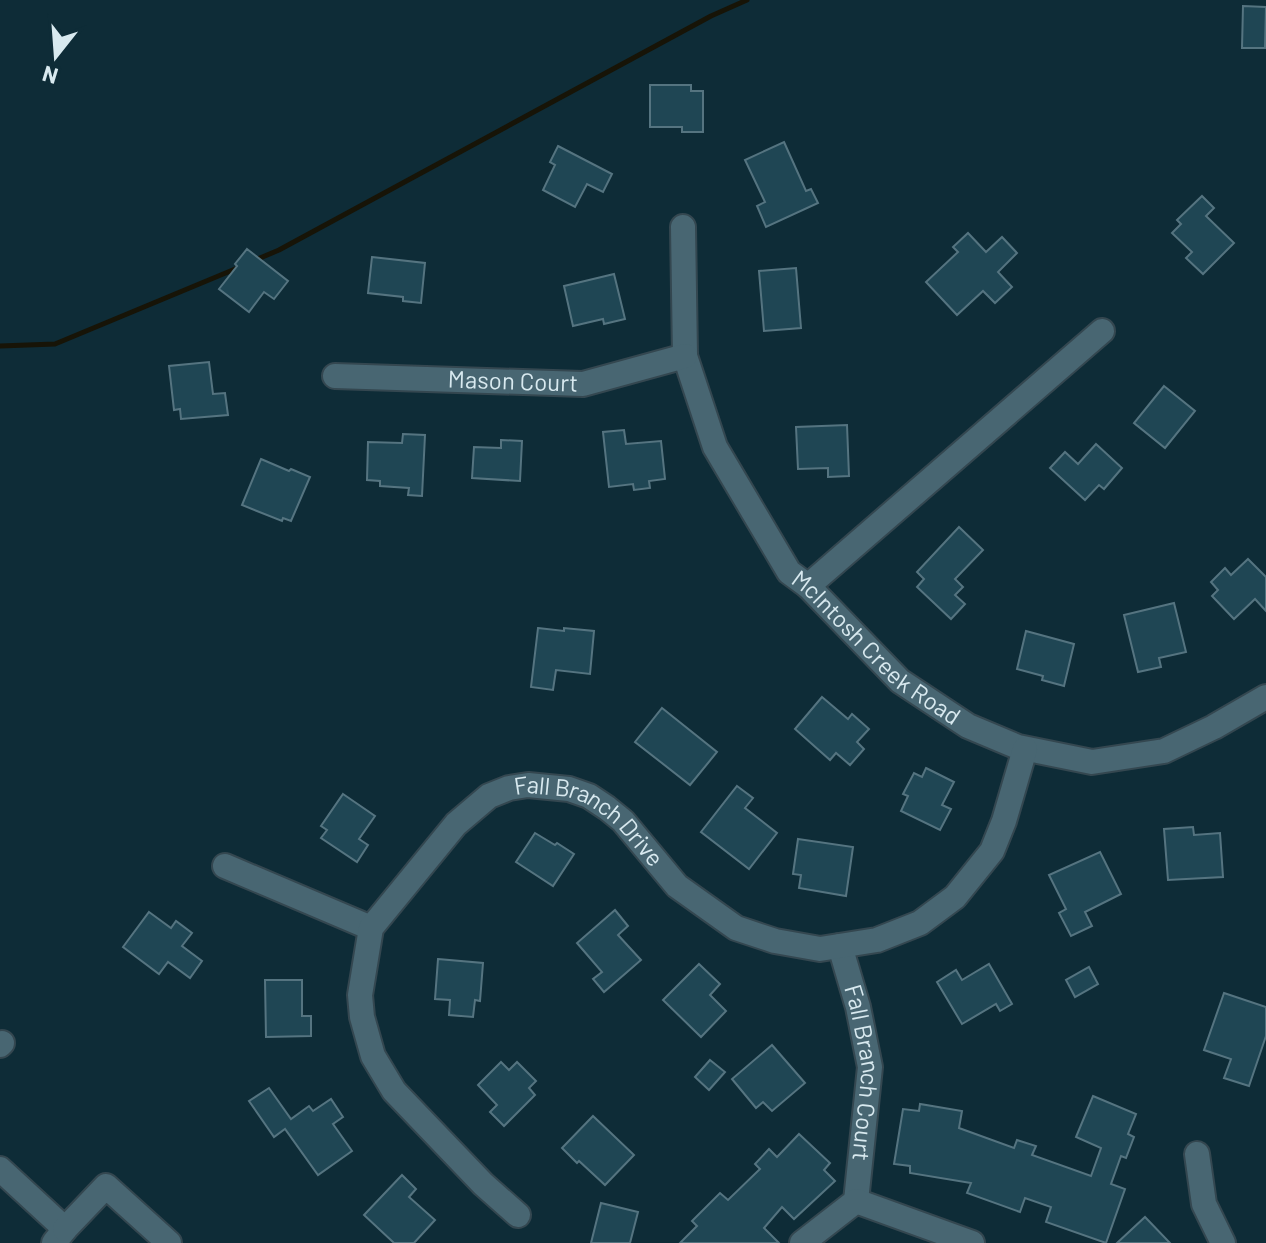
<svg xmlns="http://www.w3.org/2000/svg" width="1266" height="1243" font-family="Barlow,sans-serif">
  <style>
    .lines { fill: none; stroke-linecap: round; stroke-linejoin: round }
    .stream { stroke: #171407; stroke-width: 5 }
    .building { fill: #1f4654; stroke: #557480; stroke-width: 2 }
    .minor-casing { stroke: #344750; stroke-width: 28 }
    .minor { stroke: #486672; stroke-width: 24 }
    .labels { text-anchor: middle; stroke-width: 7; stroke-linejoin: round; paint-order: stroke }
    .street-label { font-size: 24px; fill: #d8e9ef; stroke: #0e2c37 }
  </style>
  <rect width="100%" height="100%" fill="#0e2c37"/>
  <g class="lines">
    <!-- stream -->
    <g class="stream">
      <path d="M253 261 279 250 711 16 747 0"/>
      <path d="M0 346 55 344 240 267"/>
    </g>
  </g>
  <!-- building -->
  <g class="building">
    <path d="M1243 6 1266 7 1265 48H1242Z"/>
    <path d="M650 85H691V91H703V132H682V127H650Z"/>
    <path d="M784 142 806 191 811 189 818 203 766 227 757 206 765 202 745 160Z"/>
    <path d="M558 146 612 174 603 192 587 184 575 207 543 190 555 165 550 162Z"/>
    <path d="M1202 196 1214 208 1206 216 1234 243 1203 274 1186 258 1192 252 1172 233 1181 224 1177 220Z"/>
    <path d="M968 233 986 252 1002 237 1017 253 998 272 1012 287 995 303 983 291 957 315 926 282 958 252 953 247Z"/>
    <path d="M247 249 288 281 274 299 264 292 249 312 219 289 237 266 235 264Z"/>
    <path d="M372 257 425 263 421 303 403 301V297L368 293Z"/>
    <path d="M796 268 801 328 764 331 759 271Z"/>
    <path d="M614 274 625 319 604 324 603 319 573 326 564 286Z"/>
    <path d="M209 362 213 394 225 393 228 415 181 419 180 409 174 410 169 366Z"/>
    <path d="M1164 386 1195 411 1165 448 1134 423Z"/>
    <path d="M847 425 849 476 828 477V468L798 469 796 427Z"/>
    <path d="M624 430 626 444 661 441 665 479 649 481 650 488 634 490 633 484 609 487 603 432Z"/>
    <path d="M403 434 425 435 422 496 408 495 409 488 380 486V481L367 480 368 442 402 443Z"/>
    <path d="M501 440 522 441 520 481 472 478 474 447 501 448Z"/>
    <path d="M1096 444 1122 468 1104 489 1099 485 1085 500 1050 468 1065 452 1078 464Z"/>
    <path d="M261 459 289 471 291 469 310 477 291 521 283 518 282 521 242 505Z"/>
    <path d="M959 527 983 550 955 579 963 587 955 595 965 604 951 619 917 587 924 579 917 572Z"/>
    <path d="M1248 559 1266 577V611L1255 599 1234 619 1212 596 1218 590 1211 582 1225 568 1231 575Z"/>
    <path d="M1174 603 1186 652 1159 658 1161 667 1138 672 1124 615Z"/>
    <path d="M538 628 564 631V628L594 631 590 674 556 670 553 690 531 687Z"/>
    <path d="M1026 631 1074 644 1064 686 1042 680 1043 676 1017 669Z"/>
    <path d="M822 697 848 719 852 714 869 729 857 742 864 749 850 765 836 753 830 760 795 729Z"/>
    <path d="M662 708 717 752 690 785 635 742Z"/>
    <path d="M926 768 954 782 942 805 951 809 940 830 901 811 908 796 903 794 914 773 922 777Z"/>
    <path d="M737 786 753 798 745 808 777 833 749 869 701 832Z"/>
    <path d="M343 794 375 816 359 839 368 845 357 862 321 838 327 830 321 826Z"/>
    <path d="M1193 827 1194 835 1220 833 1223 877 1168 880 1164 829Z"/>
    <path d="M535 833 555 845 557 843 574 854 553 886 516 862Z"/>
    <path d="M798 839 853 847 846 896 799 888 801 875 793 874Z"/>
    <path d="M1100 852 1121 894 1085 912 1092 926 1071 936 1059 913 1066 909 1049 875Z"/>
    <path d="M615 910 628 926 618 935 641 960 604 992 593 979 602 972 577 943Z"/>
    <path d="M149 912 171 928 176 921 192 933 182 946 202 961 190 978 168 962 159 974 123 947Z"/>
    <path d="M438 959 483 963 480 1001 475 1000 473 1017 449 1015 450 1000 435 999Z"/>
    <path d="M699 964 720 984 710 995 726 1011 701 1037 663 1000Z"/>
    <path d="M989 964 1012 1004 1000 1011 996 1004 962 1024 937 982 956 970 962 980Z"/>
    <path d="M1089 967 1098 984 1075 997 1066 980Z"/>
    <path d="M265 980H302V1016H311V1036L266 1037Z"/>
    <path d="M1224 993 1266 1007V1036L1249 1086 1224 1078 1231 1059 1204 1050Z"/>
    <path d="M772 1045 805 1083 772 1111 763 1102 756 1108 732 1079Z"/>
    <path d="M710 1060 725 1072 709 1090 695 1077Z"/>
    <path d="M501 1062 509 1070 517 1062 536 1081 529 1088 535 1095 504 1126 490 1112 497 1105 478 1085Z"/>
    <path d="M269 1088 291 1119 309 1106 313 1111 331 1099 343 1117 333 1124 352 1151 318 1175 285 1129 274 1137 249 1101Z"/>
    <path d="M1093 1096 1136 1114 1128 1134 1134 1137 1126 1158 1121 1156 1111 1184 1125 1189 1106 1243 1046 1222 1051 1207 1025 1198 1020 1212 967 1193 971 1183 910 1173V1166L894 1164 903 1109 919 1111 920 1104 962 1111 959 1128 1014 1148 1017 1140 1036 1146 1032 1155 1091 1176 1101 1148 1076 1137Z"/>
    <path d="M593 1116 634 1155 605 1185 579 1161 577 1163 562 1148Z"/>
    <path d="M799 1134 830 1163 824 1170 835 1181 794 1219 782 1207 764 1228 779 1243H680L697 1226 692 1221 720 1193 728 1200 760 1169 755 1164 769 1149 777 1157Z"/>
    <path d="M402 1175 416 1189 409 1197 435 1220 414 1243H394L364 1215Z"/>
    <path d="M601 1203 638 1212 630 1243H591Z"/>
    <path d="M1145 1217 1170 1243H1117Z"/>
  </g>
  <g class="lines">
    <defs>
      <g id="minor">
        <path id="s1" d="M683 227 685 356 715 447 789 572 808 586 900 681 968 726 1018 747 1092 762 1164 751 1214 727 1266 697"/>
        <path id="s2" d="M335 376 583 384 685 356"/>
        <path d="M808 586 1102 331"/>
        <path d="M225 866 371 928"/>
        <path id="s3" d="M840 946 858 1007 870 1067 856 1201"/>
        <path d="M0 1045 2 1043"/>
        <path d="M1197 1154 1204 1204 1223 1243"/>
        <path d="M0 1169 65 1229 54 1243"/>
        <path id="s4" d="M518 1215 483 1184 394 1091 373 1056 362 1017 360 995 371 928 456 824 489 796 509 788 528 785 569 789 589 796 607 808 623 821 677 886 736 928 775 941 820 949 877 940 920 923 955 897 992 851 1004 821 1025 749"/>
        <path d="M65 1229 106 1186 169 1243"/>
        <path d="M802 1243 856 1201 972 1243"/>
      </g>
    </defs>
    <!-- minor casing -->
    <use href="#minor" class="minor-casing"/>
    <!-- minor -->
    <use href="#minor" class="minor"/>
  </g>
  <g class="labels">
    <!-- street labels -->
    <g class="street-label">
      <text dy="8" stroke="none"><textPath href="#s2" startOffset="178">Mason Court</textPath></text>
      <text dy="8" stroke="none"><textPath href="#s1" startOffset="486">McIntosh Creek Road</textPath></text>
      <text dy="8" stroke="none"><textPath href="#s4" startOffset="638">Fall Branch Drive</textPath></text>
      <text dy="8" stroke="none"><textPath href="#s3" startOffset="130">Fall Branch Court</textPath></text>
    </g>
  </g>
  <!-- north arrow -->
  <g transform="translate(56 56) rotate(197)" stroke="#0e2c37" stroke-width="6" paint-order="stroke">
  <path d="M0-6L14 30L0 20L-14 30Z" fill="#d8e9ef"/>
  <text y="-12" font-size="22" font-weight="bold" text-anchor="middle" fill="#d8e9ef">N</text>
  </g>
</svg>
